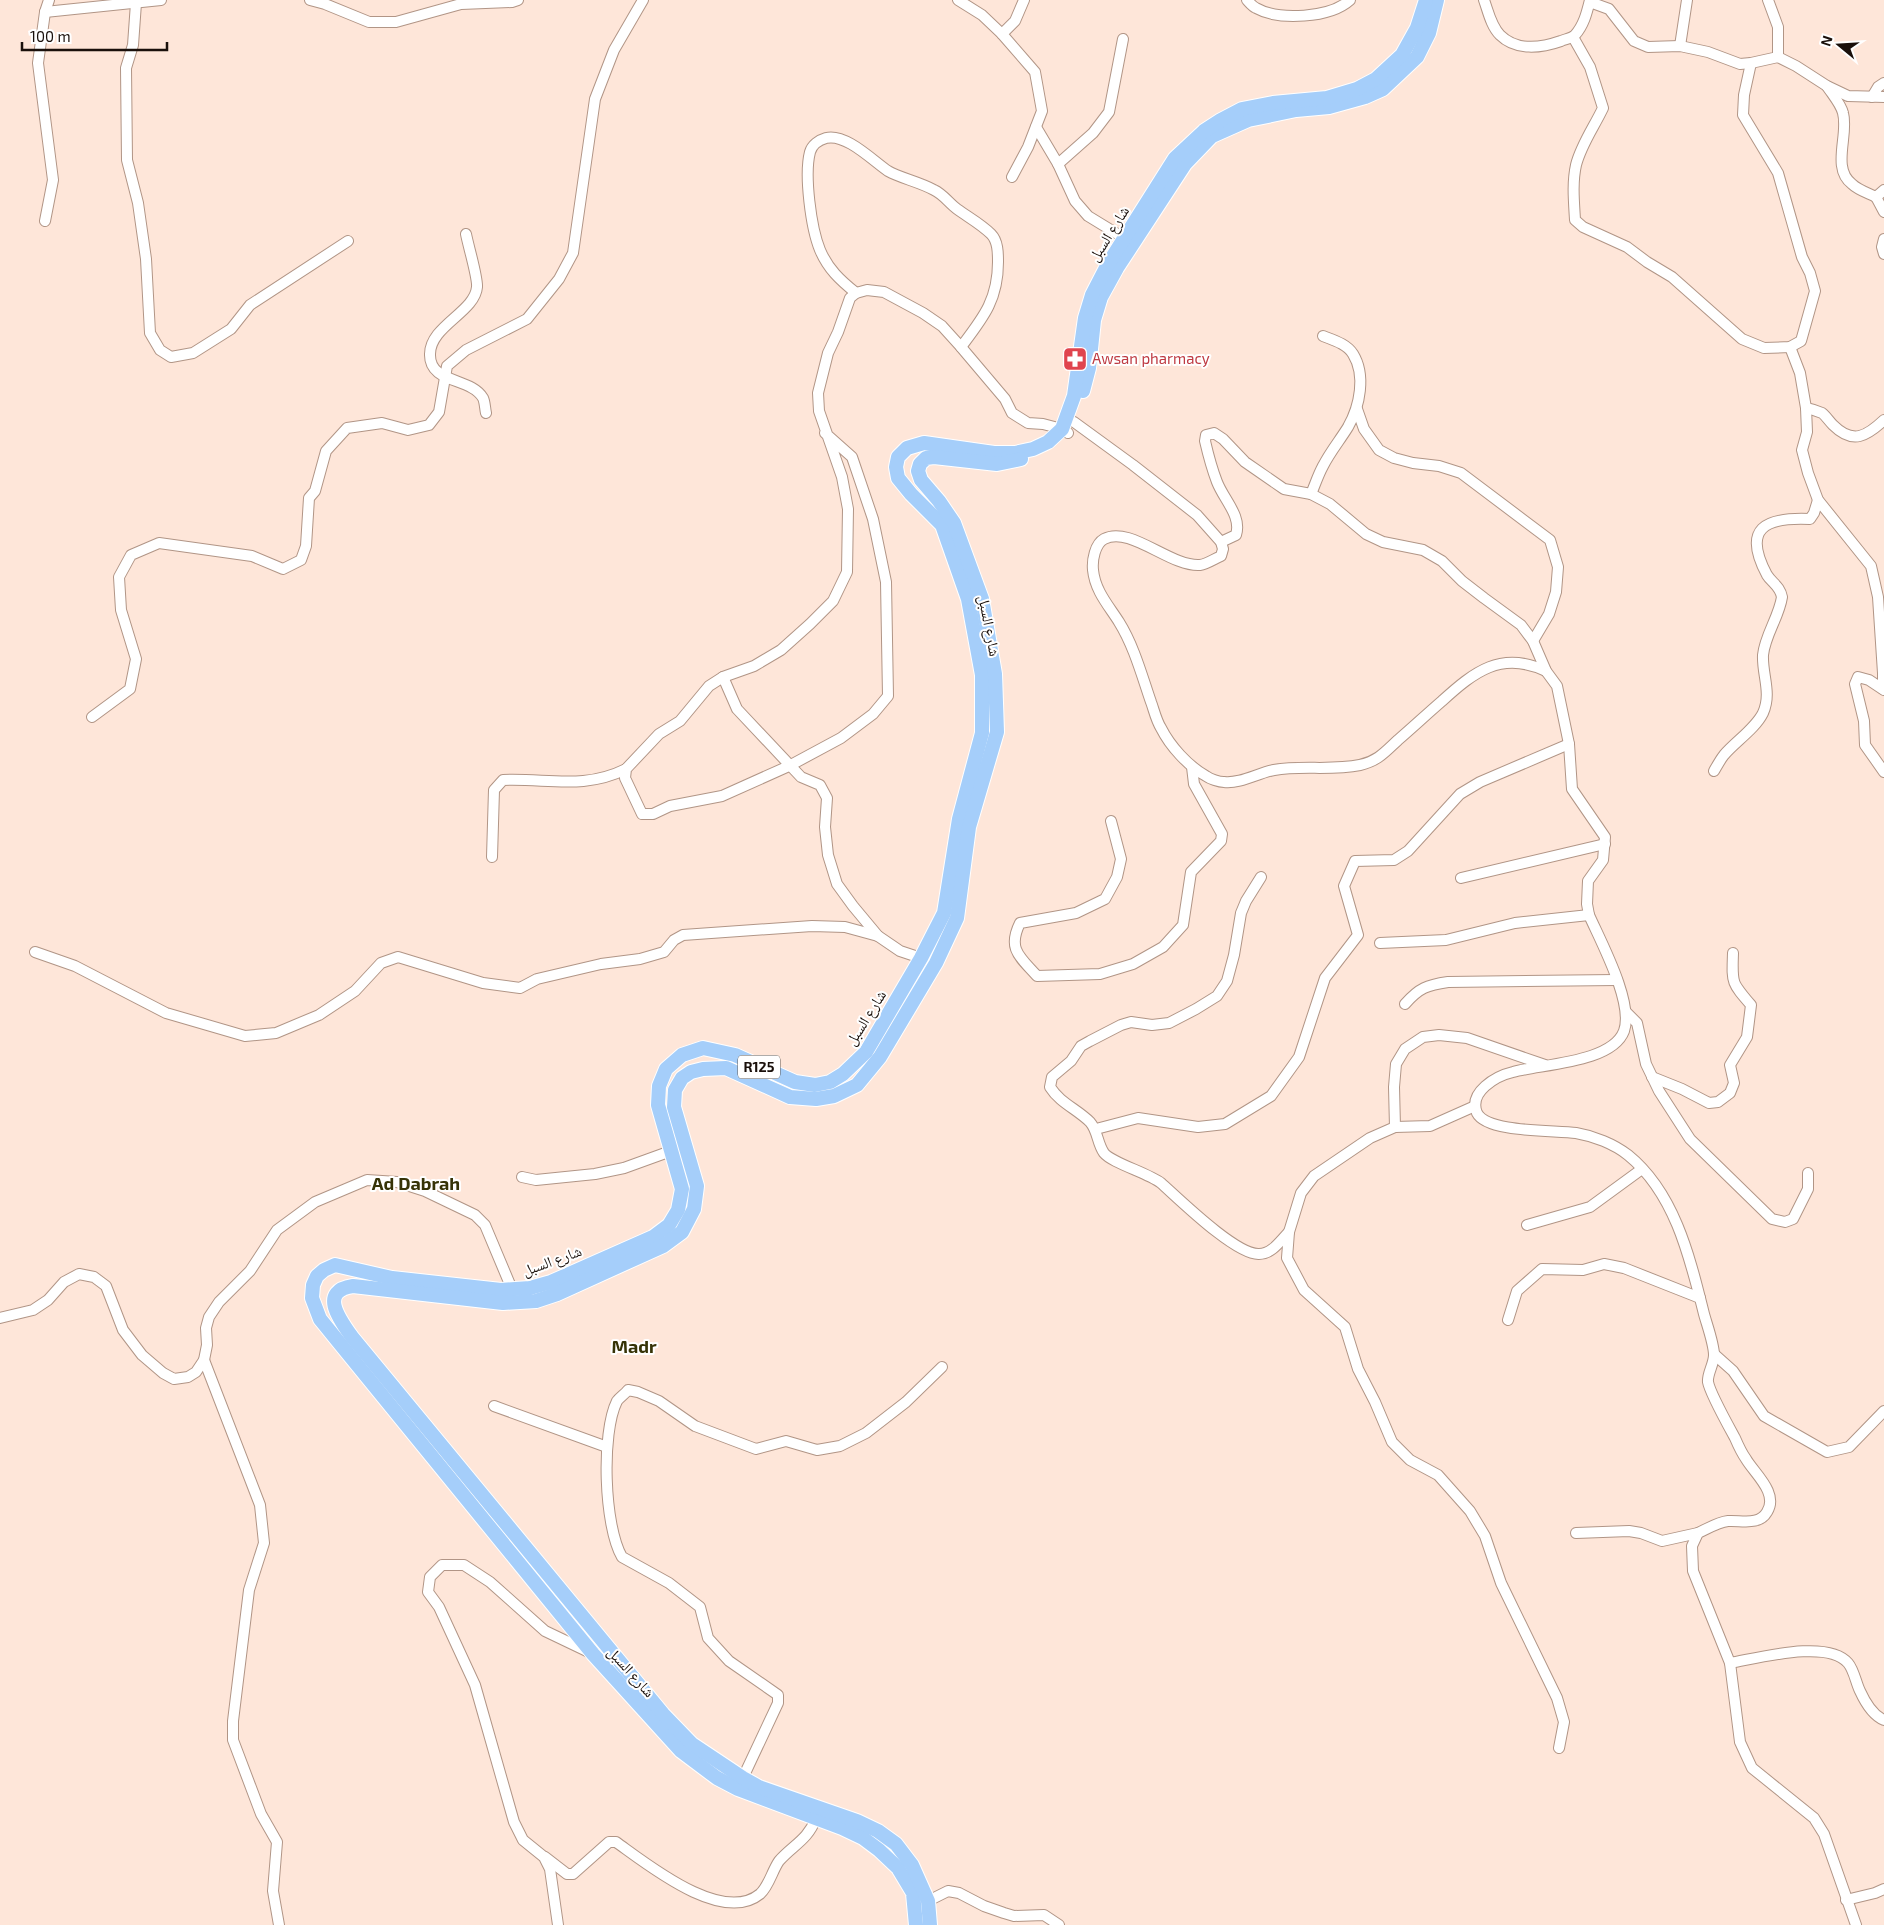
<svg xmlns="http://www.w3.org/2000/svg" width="1884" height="1925" font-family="'Exo 2','Noto Naskh Arabic',sans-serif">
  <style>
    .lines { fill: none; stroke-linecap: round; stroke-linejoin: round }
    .minor-casing { stroke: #b19586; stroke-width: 12 }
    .major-casing { stroke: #fff; stroke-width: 16 }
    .minor { stroke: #fff; stroke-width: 10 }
    .major { stroke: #a5cefa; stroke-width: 14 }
    .labels { text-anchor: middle; stroke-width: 4; stroke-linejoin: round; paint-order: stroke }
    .shield { fill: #fff; stroke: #5f5854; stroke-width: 1 }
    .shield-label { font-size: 14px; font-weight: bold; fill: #1a100b }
    .street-label { font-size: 15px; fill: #1a100b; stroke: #fff }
    .health-label { font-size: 15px; fill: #be3a42; stroke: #fff; text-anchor: start }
    .quarter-label { font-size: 18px; font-weight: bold; fill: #363307; stroke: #fff }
  </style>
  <rect width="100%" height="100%" fill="#fee6d9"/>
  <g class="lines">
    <defs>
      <g id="minor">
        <path d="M310 0 325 4 369 22H396L461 4 512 2 518 0"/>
        <path d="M958 0 982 15 1002 34 1035 72 1042 111 1028 147 1012 177"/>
        <path d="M1247 0C1249 2 1252 6 1256 8 1279 21 1330 18 1350 0"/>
        <path d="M1484 0C1488 11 1491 26 1500 35 1516 51 1541 48 1561 41 1566 39 1572 38 1575 35 1584 25 1587 12 1590 0"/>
        <path d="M1590 2 1609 9 1634 41 1648 47 1680 46 1708 52 1740 64 1751 63 1778 57V27L1768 0"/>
        <path d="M136 3 133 45 126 68 127 160 138 203 146 259 150 333 160 350 171 357 193 353 231 329 250 305 348 241"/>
        <path d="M45 12 161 0"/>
        <path d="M1002 34 1015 21 1024 0"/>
        <path d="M1573 37 1590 67 1603 108C1594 127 1581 145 1576 165 1572 183 1574 202 1575 220L1583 227 1627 247 1647 262 1672 277 1742 339 1764 348 1790 347 1801 341 1815 291 1810 273 1802 257 1778 173 1743 115 1744 95 1751 63"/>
        <path d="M1680 46 1687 0"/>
        <path d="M1778 57 1796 66 1827 86 1848 96 1884 97"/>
        <path d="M1827 86C1832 94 1841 104 1843 113 1849 135 1831 168 1852 184 1858 190 1868 193 1876 197L1884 190"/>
        <path d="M1872 97 1878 87 1884 83"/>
        <path d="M1036 127 1058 164 1075 201 1088 216 1124 238"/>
        <path d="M1058 164 1093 133 1109 112 1123 39"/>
        <path d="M1876 197 1884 212"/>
        <path d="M45 221 53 180 38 63 45 12 49 0"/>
        <path d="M466 234C468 245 478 278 477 287 475 312 430 326 430 354 429 384 471 377 483 398 485 402 485 409 486 413"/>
        <path d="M1884 239 1882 247 1884 254"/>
        <path d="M856 293C840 280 828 269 820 250 811 228 804 175 810 152 812 145 819 140 826 138 846 133 873 161 888 171 900 178 920 182 934 190 943 194 949 203 957 209 968 217 981 224 991 234 998 241 998 253 998 262 998 300 983 318 961 347"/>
        <path d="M1790 347 1800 373 1806 408 1807 432 1802 450 1808 473 1818 500 1871 566 1878 597 1883 673V689"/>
        <path d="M1806 408C1811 409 1817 411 1822 413 1826 416 1829 421 1833 425 1853 445 1867 436 1884 420"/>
        <path d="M1357 409 1364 429 1379 450 1394 458 1413 463 1439 466 1461 473 1550 540 1558 567 1556 592 1549 614 1533 641"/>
        <path d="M1074 422 1133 465 1197 515 1221 542 1223 549 1221 556C1214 559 1207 564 1200 565 1170 567 1130 525 1104 539 1095 544 1092 560 1093 570 1095 591 1109 606 1119 622 1134 646 1142 676 1151 702 1154 710 1156 720 1161 728 1170 746 1188 766 1206 776 1210 779 1219 782 1224 782 1240 784 1258 773 1274 770 1302 765 1331 771 1360 765 1378 761 1385 752 1398 740 1413 727 1427 714 1442 701 1474 672 1501 650 1546 671"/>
        <path d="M825 433 852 457 873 519 886 582 888 696 873 714 841 738 789 766 722 796 670 806 653 814H642L625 778 626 769 659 734 680 721 709 686 723 677 754 666 781 650 810 624 833 601 847 572 848 509 842 477 819 411 818 393 828 353 838 332 850 298 856 293 867 290 884 292 923 313 942 326 961 347 1005 399 1012 413 1028 423 1043 424 1062 429 1068 433"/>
        <path d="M1311 494C1315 485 1318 475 1323 466 1330 452 1340 440 1348 427 1360 406 1366 375 1353 354 1347 344 1333 340 1323 336"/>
        <path d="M1221 542 1236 535C1242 516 1224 500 1217 482 1212 469 1208 454 1205 441L1206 435 1214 433 1223 439 1245 462 1284 489 1311 494 1330 504 1366 534 1383 542 1423 550 1442 561 1462 581 1484 598 1521 625 1533 641 1546 671 1557 686 1569 744 1572 789 1605 837 1603 860 1588 881 1587 904 1589 915C1601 942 1634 1003 1624 1031 1612 1063 1541 1064 1513 1072 1496 1076 1468 1092 1477 1113 1487 1133 1555 1130 1576 1133 1594 1136 1614 1144 1628 1155 1675 1193 1690 1258 1704 1314 1707 1325 1714 1344 1714 1355 1714 1364 1707 1374 1708 1382 1710 1393 1729 1427 1735 1438 1738 1445 1741 1452 1746 1459 1754 1473 1779 1493 1767 1512 1759 1526 1741 1520 1728 1521 1718 1522 1707 1529 1698 1533L1692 1546 1693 1571 1730 1663 1740 1742 1752 1768 1814 1818 1824 1834 1856 1925"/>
        <path d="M723 677 737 709 801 777 820 785 827 798 825 827 828 855 837 884 853 906 878 936 900 951 936 963"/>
        <path d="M1884 690 1869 680 1858 677 1855 684 1864 721 1865 745 1884 772"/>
        <path d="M92 717 130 689 136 659 121 610 119 577 131 555 159 543 252 556 283 569 301 560 306 546 309 498 315 491 326 451 347 428 382 423 408 430 429 425 439 412 447 366 466 350 527 319 559 279 573 253 595 99 614 50 643 0"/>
        <path d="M1714 771C1717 766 1720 760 1724 755 1736 741 1755 729 1763 713 1772 693 1762 675 1763 655 1765 635 1779 617 1782 597 1780 586 1772 583 1767 575 1742 528 1765 517 1810 519L1814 513 1818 500"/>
        <path d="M1111 821 1121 859 1117 877 1105 899 1076 913 1020 923C1007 949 1020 957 1037 976L1100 974 1133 964 1163 947 1183 925 1191 872 1221 841 1222 834 1194 784 1192 767"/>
        <path d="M492 857 494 790 503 780C547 778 584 790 626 769"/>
        <path d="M1261 877 1246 901 1241 913 1234 955 1227 981 1217 996 1196 1009 1169 1023 1152 1025 1131 1022 1121 1025 1090 1041 1081 1046 1071 1061 1052 1077 1050 1087C1060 1103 1077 1109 1090 1122 1098 1131 1097 1143 1104 1153 1112 1163 1148 1173 1161 1183 1180 1200 1236 1255 1259 1254 1272 1254 1280 1241 1289 1232"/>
        <path d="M1461 878 1605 844"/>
        <path d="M1380 943 1446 940 1515 923 1589 915"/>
        <path d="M35 952 75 966 166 1013 245 1036 276 1033 319 1015 355 991 381 963 398 957 483 983 520 988 537 979 601 964 640 959 664 952 674 940 683 935 812 926 845 927 878 936"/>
        <path d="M1405 1004C1419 988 1427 985 1448 982L1617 980"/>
        <path d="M1626 1012 1637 1023 1646 1064 1659 1091 1690 1139 1772 1219 1785 1222 1793 1219 1808 1189V1173"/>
        <path d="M1652 1077 1682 1089 1709 1103 1718 1102 1730 1093 1734 1083 1730 1065 1747 1037 1751 1005C1731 982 1732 983 1733 953"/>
        <path d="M1475 1106 1430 1126 1395 1127 1370 1138 1314 1176 1301 1193 1289 1232 1287 1258 1304 1290 1345 1327 1358 1369 1375 1402 1392 1442 1410 1460 1438 1475 1470 1511 1485 1536 1501 1583 1557 1698 1564 1722 1559 1748"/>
        <path d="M1395 1127 1394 1087 1396 1064 1405 1049 1423 1037 1439 1035 1467 1038 1545 1065"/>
        <path d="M1096 1129 1138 1118 1198 1127 1225 1124 1271 1096 1299 1057 1325 978 1358 935 1344 886 1355 861 1394 860 1408 851 1460 794 1480 782 1569 744"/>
        <path d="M522 1177 536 1180 595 1174 624 1168 671 1151"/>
        <path d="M1527 1225 1590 1207 1642 1169"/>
        <path d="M0 1318 33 1310 48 1300 64 1282 79 1274 94 1277 106 1286 123 1330 142 1355 163 1373 174 1379 188 1377 196 1372 204 1360 207 1345 206 1328 209 1317 219 1302 250 1271 277 1230 315 1202 367 1180 397 1182 425 1191 475 1215 485 1225 514 1294"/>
        <path d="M1508 1320 1517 1291 1542 1269 1583 1270 1604 1264 1624 1268 1700 1298"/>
        <path d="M1714 1354 1733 1371 1764 1416 1827 1452 1849 1447 1884 1411"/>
        <path d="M204 1360 260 1505 264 1543 249 1590 233 1721V1740L261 1814 277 1842 273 1891 279 1925"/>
        <path d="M494 1406 607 1447"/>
        <path d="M1576 1533 1629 1531 1641 1533 1662 1541 1698 1533"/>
        <path d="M1730 1663C1759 1658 1828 1639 1848 1663 1854 1670 1856 1683 1860 1691 1865 1702 1872 1715 1884 1720"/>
        <path d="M740 1784 778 1703V1695L729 1661 708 1638 700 1607 669 1583 622 1557C604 1526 601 1433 617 1401 620 1397 625 1394 628 1390L638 1392 659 1401 695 1426 756 1449 786 1441 817 1450 840 1446 866 1433 906 1402 942 1367"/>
        <path d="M545 1857 567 1874H573L609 1842H616C647 1864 722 1925 760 1894 769 1886 772 1871 779 1861 793 1845 808 1840 816 1818"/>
        <path d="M1846 1900 1875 1893 1884 1889"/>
        <path d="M928 1901 948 1891 959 1893 984 1906 1004 1913 1014 1916 1044 1915 1059 1925"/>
        <path d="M558 1925 550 1869 544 1857 523 1840 514 1822 475 1685 439 1607 428 1592 430 1577 442 1565H464L490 1582 545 1631 591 1653"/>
      </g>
      <g id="major">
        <path d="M1083 391 1089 368 1094 320 1101 297 1117 268 1185 164 1212 136 1248 120 1296 110 1329 107 1365 97 1383 89 1417 57 1429 33 1437 0"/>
        <path d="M916 1925 913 1893 898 1868 879 1850 863 1838 842 1828 738 1789 717 1778 681 1751 593 1654 337 1340 320 1319 312 1298 313 1285 317 1276 324 1270 335 1265 392 1278 501 1290 530 1288 551 1282 653 1237 669 1225 678 1210 682 1189 658 1105 659 1086 666 1069 682 1055 703 1048 735 1055 795 1082 815 1085 830 1082 843 1074 866 1052 921 958 944 913 959 819 982 733V675L968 599 942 525 911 494 898 478 896 467 898 457 907 448 924 443 994 453H1015L1033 449 1048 442 1062 429 1074 396 1085 318 1092 295 1108 264 1175 158 1204 131 1221 120 1242 109 1273 103 1327 98 1357 89 1376 79 1402 55 1417 28 1426 0"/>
        <path d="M930 1925 928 1901 912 1865 896 1844 878 1831 857 1821 759 1787 743 1778 692 1744 663 1714 352 1337C340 1320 318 1291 353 1286L503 1303 536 1301 557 1294 663 1246 682 1232 694 1209 697 1186 674 1107 675 1090 682 1078 691 1072 703 1069 726 1068 790 1097 816 1099 834 1096 857 1085 880 1057 936 963 957 918 969 827 997 732 995 674 982 599 954 523 939 501 921 480 918 471 920 464 926 458 934 457 997 464 1021 459"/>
      </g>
    </defs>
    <!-- minor casing -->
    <use href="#minor" class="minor-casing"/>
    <!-- major casing -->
    <use href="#major" class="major-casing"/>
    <!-- minor -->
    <use href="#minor" class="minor"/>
    <!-- major -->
    <use href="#major" class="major"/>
  </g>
  <!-- icons -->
  <defs>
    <symbol id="pharmacy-square" viewBox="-11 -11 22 22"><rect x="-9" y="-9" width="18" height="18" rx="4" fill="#e0444e" stroke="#fff"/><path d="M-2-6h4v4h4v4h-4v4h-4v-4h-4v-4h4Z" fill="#fff"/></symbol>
  </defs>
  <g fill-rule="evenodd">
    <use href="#pharmacy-square" x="1061" y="345" width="28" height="28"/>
  </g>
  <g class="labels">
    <!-- shield labels -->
    <rect class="shield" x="738" y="1055.5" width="42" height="23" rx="4"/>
    <g class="shield-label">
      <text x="759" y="1072">R125</text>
    </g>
    <!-- street labels -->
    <g class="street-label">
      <text transform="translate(1109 234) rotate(-58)" y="5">شارع السبل</text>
      <text transform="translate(989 626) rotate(79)" y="5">شارع السبل</text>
      <text transform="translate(866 1018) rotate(-58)" y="5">شارع السبل</text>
      <text transform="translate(552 1261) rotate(-20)" y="5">شارع السبل</text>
      <text transform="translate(631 1672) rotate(48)" y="5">شارع السبل</text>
    </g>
    <!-- health labels -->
    <g class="health-label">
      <text x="1092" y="364">Awsan pharmacy</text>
    </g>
    <!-- quarter labels -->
    <g class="quarter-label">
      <text x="416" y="1190">Ad Dabrah</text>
      <text x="634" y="1353">Madr</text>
    </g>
  </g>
  <!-- north arrow -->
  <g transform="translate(1839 45) rotate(288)" stroke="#ffffff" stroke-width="4" paint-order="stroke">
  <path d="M0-4L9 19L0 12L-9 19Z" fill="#1a100b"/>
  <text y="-8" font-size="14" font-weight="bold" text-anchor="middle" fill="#1a100b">N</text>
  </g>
  <!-- scale -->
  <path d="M22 42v8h145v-8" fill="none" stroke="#1a100b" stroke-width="2.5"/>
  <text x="30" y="42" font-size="15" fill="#1a100b" stroke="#ffffff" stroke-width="4" paint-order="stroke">100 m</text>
</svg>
